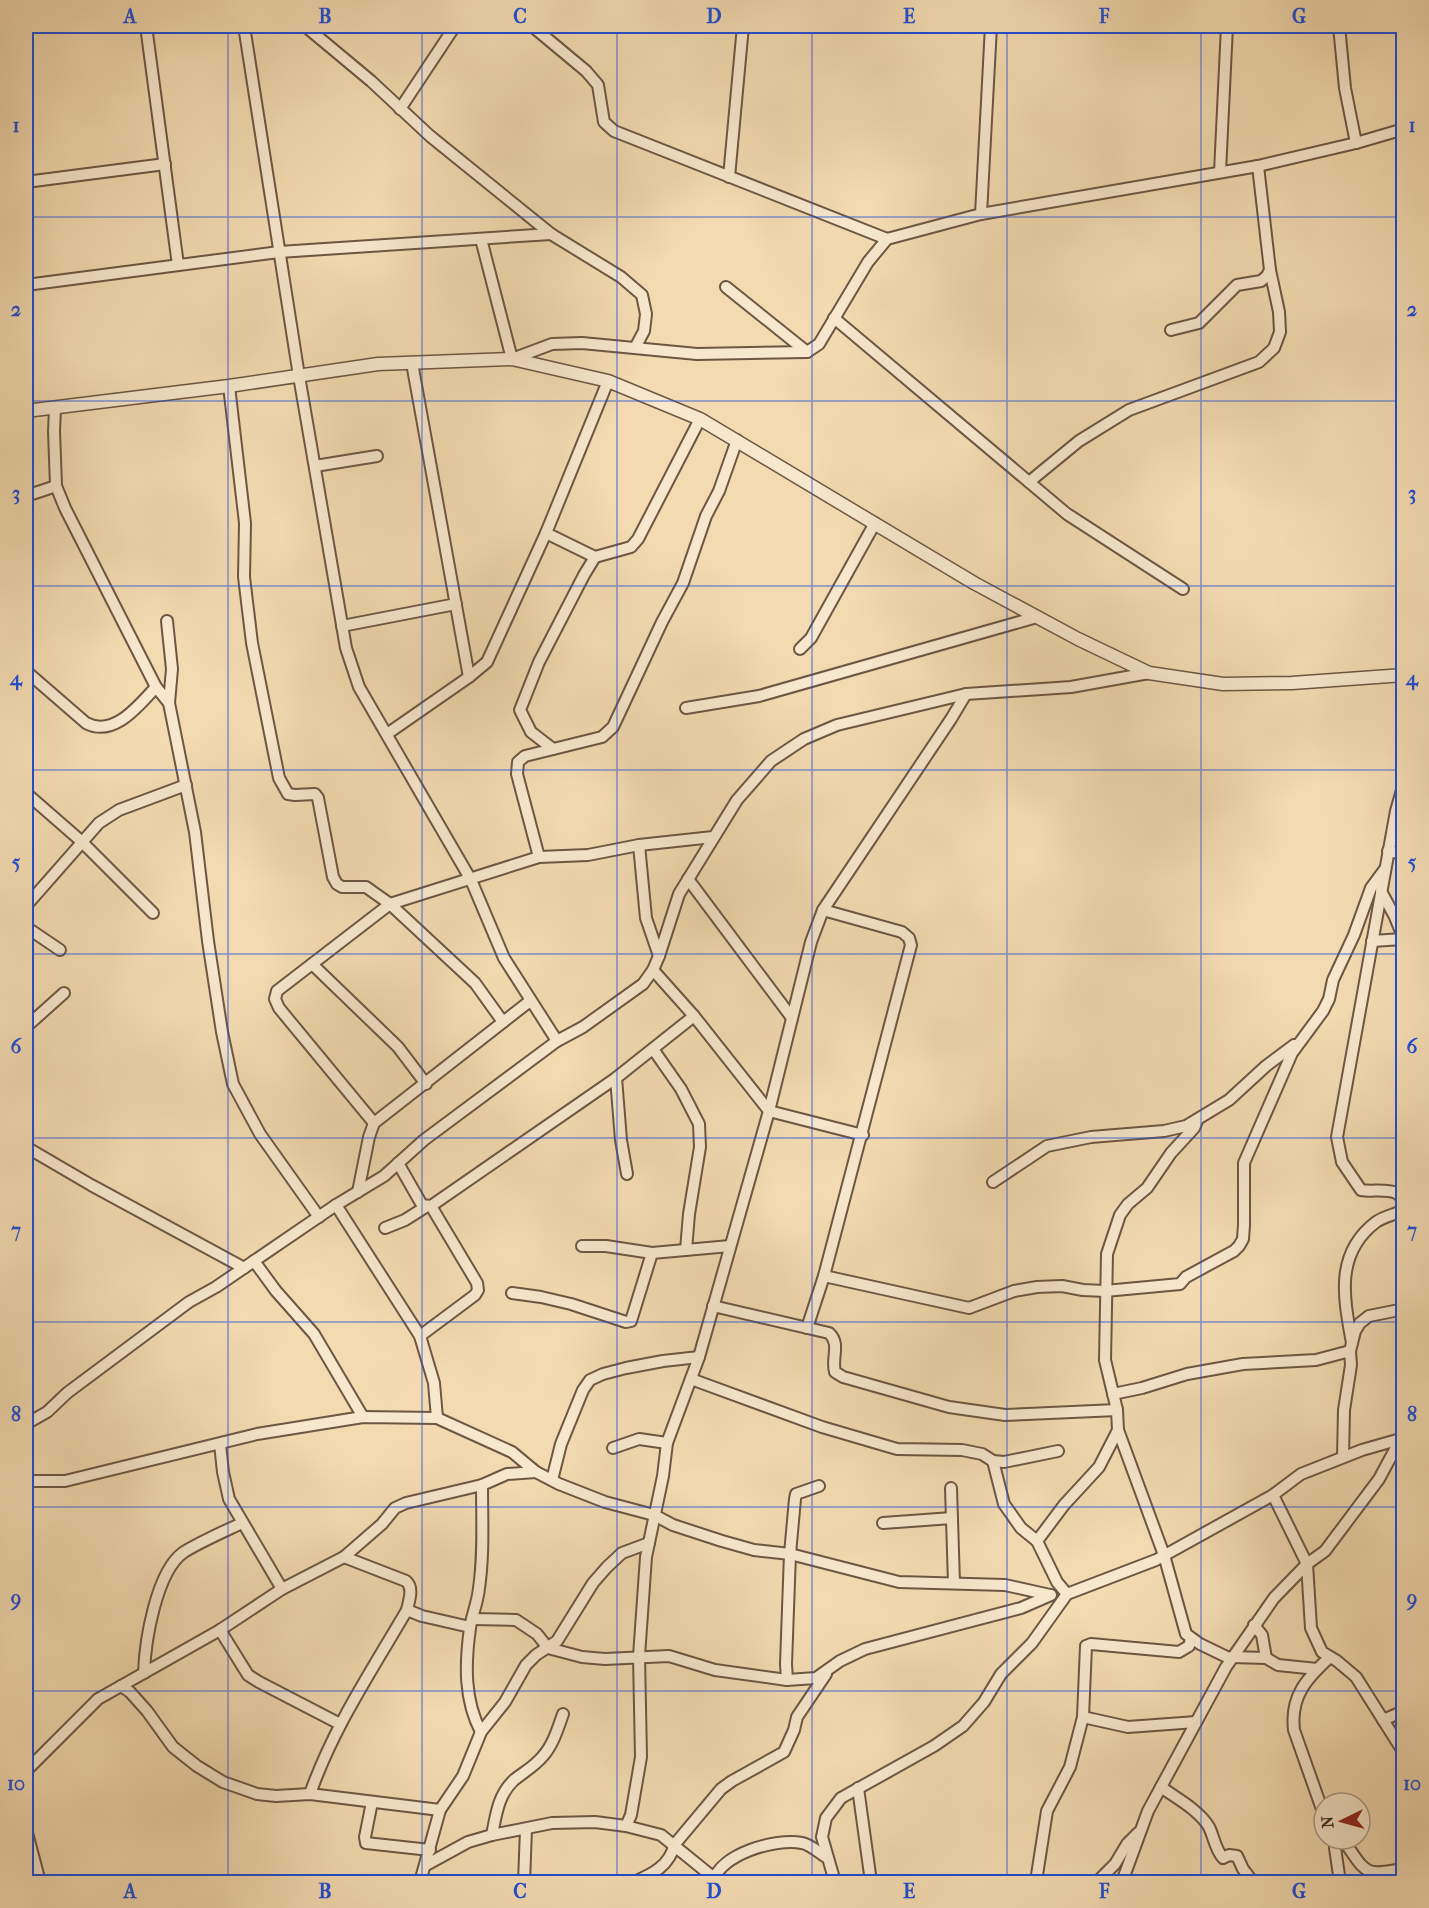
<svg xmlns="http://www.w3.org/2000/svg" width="1429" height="1908" font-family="'IM FELL French Canon',serif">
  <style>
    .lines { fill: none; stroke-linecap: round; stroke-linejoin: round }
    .minor-casing { stroke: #6e5644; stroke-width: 14 }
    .tertiary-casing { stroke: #6e5644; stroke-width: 15 }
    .minor { stroke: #f7e7cc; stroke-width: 10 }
    .tertiary { stroke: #f7e7cc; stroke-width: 12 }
    .grid { fill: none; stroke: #1d4ed8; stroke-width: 1.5; stroke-opacity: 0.55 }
    .neatline { fill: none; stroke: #1d4ed8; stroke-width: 2 }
    .grid-label { font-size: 20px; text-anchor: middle; font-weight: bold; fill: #1d4ed8 }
  </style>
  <rect width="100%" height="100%" fill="#f3dab1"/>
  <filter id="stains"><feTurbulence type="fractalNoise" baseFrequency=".00333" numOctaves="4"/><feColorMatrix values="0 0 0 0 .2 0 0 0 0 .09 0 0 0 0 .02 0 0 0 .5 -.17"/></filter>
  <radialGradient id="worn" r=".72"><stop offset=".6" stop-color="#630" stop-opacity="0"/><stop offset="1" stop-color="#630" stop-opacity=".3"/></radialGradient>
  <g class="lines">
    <defs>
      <g id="minor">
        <path d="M146 26 178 265"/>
        <path d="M244 26 299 376 346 648 359 687 471 880 504 958 557 1041"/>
        <path d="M305 26 371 81 430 136 551 234 621 277 642 295 646 314 644 331 636 346"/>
        <path d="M532 26 586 71 598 85 604 122 614 131 887 239"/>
        <path d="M1339 26 1345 88 1356 143"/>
        <path d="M400 109 455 26"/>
        <path d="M1220 172 1227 26"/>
        <path d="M729 177 743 26"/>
        <path d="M26 182 165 164"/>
        <path d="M981 214 991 26"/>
        <path d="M481 239 512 359 552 344 582 343 697 354 807 352 819 344 868 262 887 239 981 214 1258 166 1356 143 1404 129"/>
        <path d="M26 285 279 252 551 234"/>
        <path d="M726 287 807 352"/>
        <path d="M834 318 1029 482 1079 441 1129 410 1259 362 1274 348 1280 332 1279 312 1270 270 1258 166"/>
        <path d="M1171 330 1199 323 1237 285 1261 281 1267 276 1270 270"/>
        <path d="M412 363 469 677"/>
        <path d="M229 386 245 523 244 577 252 643 279 778 288 794 295 795 315 794 318 798 333 877 337 884 342 887H366L390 904 475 983 503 1022"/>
        <path d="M55 408 54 431 56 486 65 508 156 687 169 703 195 832 208 941 222 1032 233 1084 260 1134 319 1217"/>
        <path d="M315 466 377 456"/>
        <path d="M1029 482 1067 514 1183 589"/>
        <path d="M26 496 56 486"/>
        <path d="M546 533 595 557"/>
        <path d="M167 621 172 669 169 703"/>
        <path d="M342 626 456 604"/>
        <path d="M800 649 811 638 875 523"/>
        <path d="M26 671 86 723C114 738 139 705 156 687"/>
        <path d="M686 708 759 696 1037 617"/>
        <path d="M387 734 469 677 487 662 546 533 608 381"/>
        <path d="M553 749 531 732 520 710 539 662 584 575 595 557 631 547 638 539 700 419"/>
        <path d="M26 793 81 841 153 913"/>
        <path d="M639 845 646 918 659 956"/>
        <path d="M1388 851 1404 854"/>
        <path d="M539 857 517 774 518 762 525 756 602 737 613 727 662 622 683 583 706 516 719 491 737 440"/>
        <path d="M688 879 792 1018"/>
        <path d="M1381 891 1395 917 1404 939"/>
        <path d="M26 906 99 823 119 810 186 785"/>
        <path d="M26 927 60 950"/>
        <path d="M1372 941 1403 939"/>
        <path d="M312 964 398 1047 426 1084"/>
        <path d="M653 970 694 1016 769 1111 863 1135"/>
        <path d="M26 1027 64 993"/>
        <path d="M653 1049 681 1089 699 1124 700 1147 689 1214 686 1250"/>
        <path d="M616 1078 621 1140 627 1174"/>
        <path d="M1197 1121 1194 1128 1171 1153 1147 1188 1128 1204 1120 1215 1107 1254 1105 1360 1117 1410 1118 1430 1164 1555 1186 1634 1200 1644 1231 1659"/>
        <path d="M374 1123 279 1008 275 999 277 991 390 904 539 857 588 855 639 845 713 837"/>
        <path d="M26 1147 91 1185 244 1268"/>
        <path d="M398 1163 422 1205 431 1206 616 1078 694 1016"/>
        <path d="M993 1182 1047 1146 1091 1137 1164 1131 1186 1126 1229 1100 1266 1066 1294 1045"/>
        <path d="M358 1192 369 1137 374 1123 530 1001"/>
        <path d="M336 1205 420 1336 434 1383 437 1418"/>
        <path d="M385 1228 405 1220 427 1206"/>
        <path d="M582 1246H606L652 1253 730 1246"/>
        <path d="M254 1261 276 1291 314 1334 363 1417"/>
        <path d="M824 1276 969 1308 1014 1291 1037 1287 1062 1286 1083 1290 1105 1291 1180 1284 1186 1277 1234 1251 1239 1246 1243 1239 1244 1225V1163L1292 1053 1323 1011 1329 999 1333 980 1354 935 1371 888 1385 869"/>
        <path d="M512 1293 541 1297 571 1304 626 1322 631 1321 652 1253"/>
        <path d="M713 1306 829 1333C841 1344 831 1358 835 1372L843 1377 949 1407 1005 1415 1117 1410"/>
        <path d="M807 1328 824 1276 911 945 909 938 902 932 823 910"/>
        <path d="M420 1336 475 1295 478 1290 477 1283 431 1206"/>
        <path d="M1352 1343C1344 1299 1334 1254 1376 1222 1383 1217 1393 1215 1402 1211 1408 1183 1377 1193 1361 1190L1342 1162 1337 1137 1396 811 1404 783"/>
        <path d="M691 1379 822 1427 897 1449 962 1450 982 1454 993 1461 1004 1462 1058 1451"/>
        <path d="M1113 1394 1142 1388 1187 1374 1243 1364 1316 1360 1350 1351"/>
        <path d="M26 1424 47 1412 67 1393 189 1302 216 1287 336 1205 384 1176 424 1140 557 1041 583 1027 643 984 653 970 659 956 679 894 737 800 771 761 804 739 837 725 966 694 1071 687 1149 673"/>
        <path d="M220 1444 223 1472 229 1499 282 1589"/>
        <path d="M613 1448 639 1439 667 1443"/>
        <path d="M1343 1457 1344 1410 1351 1365 1350 1351 1355 1331 1360 1323 1369 1316 1404 1309"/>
        <path d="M993 1461 1004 1504 1021 1528 1037 1541 1057 1582 1067 1594"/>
        <path d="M552 1480 561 1444 583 1390 590 1380 603 1374 626 1368 663 1361 699 1357"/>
        <path d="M26 1481H65L257 1434 363 1417 437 1418 512 1452 536 1472 559 1484 605 1502 654 1515 673 1525 722 1541 754 1550 790 1554 899 1582 1005 1585 1050 1595"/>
        <path d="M951 1488 954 1583"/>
        <path d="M1273 1495 1307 1564 1311 1628 1322 1652 1337 1661 1356 1677 1404 1753"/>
        <path d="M883 1523 952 1518"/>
        <path d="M1037 1541 1064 1505 1099 1467 1118 1430"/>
        <path d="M407 1610 422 1616 470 1627"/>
        <path d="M472 1619 516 1620 537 1634 548 1648 582 1657 605 1659 669 1656 715 1670 787 1680 816 1678 840 1661 865 1649 1021 1608 1051 1595"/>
        <path d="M1254 1625 1262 1635 1266 1658"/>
        <path d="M220 1630 248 1675 259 1682 340 1724"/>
        <path d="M1232 1657 1266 1658 1278 1665 1317 1669"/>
        <path d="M144 1673C145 1642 156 1571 184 1552 202 1541 223 1532 242 1523"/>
        <path d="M787 1680 786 1664 790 1554 795 1499 796 1494 819 1486"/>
        <path d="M121 1686 130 1692 147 1711 173 1747 197 1766 223 1782 257 1794 276 1796 310 1794 440 1810"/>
        <path d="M1083 1717 1128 1727 1196 1722"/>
        <path d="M1383 1720 1404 1711"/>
        <path d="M481 1732C464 1700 465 1664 470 1628 472 1615 478 1601 479 1588 484 1554 482 1519 482 1485"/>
        <path d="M26 1771 98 1699 220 1630 282 1589 344 1557 382 1524 395 1508 406 1503 482 1485 507 1474 536 1472"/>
        <path d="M1161 1787C1176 1798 1199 1810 1209 1827 1214 1837 1215 1849 1223 1858L1229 1855 1237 1856 1243 1869 1253 1882"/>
        <path d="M858 1788 871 1882"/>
        <path d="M310 1794C333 1728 372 1670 407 1610 409 1600 414 1588 406 1581L344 1557"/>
        <path d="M372 1802 365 1837 366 1843 430 1850"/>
        <path d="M1324 1815 1294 1730C1290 1696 1307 1678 1330 1657"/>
        <path d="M626 1826 631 1815 641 1757 639 1656 646 1557 663 1476 667 1443 699 1357 769 1111 811 942 823 910 951 719 966 694"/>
        <path d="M26 1829 40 1882"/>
        <path d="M492 1835C496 1815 498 1795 514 1780 524 1772 535 1766 543 1756 553 1745 558 1728 563 1714"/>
        <path d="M1336 1839 1335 1848 1340 1882"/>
        <path d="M1341 1839C1352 1848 1359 1871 1374 1872 1383 1873 1394 1870 1403 1869"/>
        <path d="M426 1865 468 1842 492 1835 552 1823 595 1822 626 1826 661 1835 714 1878"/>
        <path d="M420 1882 440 1810 463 1776 481 1732 505 1702 526 1665 536 1655 557 1641 593 1583 607 1567 622 1553 649 1543"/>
        <path d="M524 1882 526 1829"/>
        <path d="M634 1882C653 1874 669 1866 675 1844L721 1789 732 1781 784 1752 794 1730 797 1717 826 1674"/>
        <path d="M713 1882C720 1854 775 1838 802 1843 810 1844 819 1853 826 1857"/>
        <path d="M835 1882 822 1837 826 1818 841 1798 934 1746 963 1726 984 1702 1001 1674 1032 1643 1067 1594 1156 1560 1273 1495 1301 1474 1362 1450 1404 1438"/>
        <path d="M1039 1882 1037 1875 1047 1811 1070 1767 1083 1717 1086 1646 1091 1644 1179 1652 1189 1646 1191 1639"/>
        <path d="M1097 1882 1115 1864 1127 1844 1138 1833"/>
        <path d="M1122 1882 1148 1811 1226 1667 1274 1598 1307 1564 1325 1551 1379 1479 1400 1440"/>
        <path d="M1381 1882 1401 1870"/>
      </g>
      <path id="tertiary" d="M26 411 229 386 378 364 512 359 608 381 700 419 974 583 1078 639 1149 673 1223 684 1292 683 1404 675"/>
    </defs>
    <!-- minor casing -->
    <use href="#minor" class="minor-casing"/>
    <!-- tertiary casing -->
    <use href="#tertiary" class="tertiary-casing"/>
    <!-- minor -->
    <use href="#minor" class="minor"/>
    <!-- tertiary -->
    <use href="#tertiary" class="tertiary"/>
  </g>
  <!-- grid -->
  <path class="grid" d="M228 26V1882M422 26V1882M617 26V1882M812 26V1882M1007 26V1882M1201 26V1882M26 217H1404M26 401H1404M26 586H1404M26 770H1404M26 954H1404M26 1138H1404M26 1322H1404M26 1507H1404M26 1691H1404"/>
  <!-- margin -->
  <rect width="1429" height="1908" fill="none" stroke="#f3dab1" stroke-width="66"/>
  <!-- north arrow -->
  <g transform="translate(1342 1821) rotate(265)"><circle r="28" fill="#f7e7cc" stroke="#af9b87" stroke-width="1.5"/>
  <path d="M0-4.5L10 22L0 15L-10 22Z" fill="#8f2418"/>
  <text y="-9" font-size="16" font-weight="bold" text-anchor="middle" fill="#422a1f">N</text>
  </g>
  <rect x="33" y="33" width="1363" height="1842" class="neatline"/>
  <g class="grid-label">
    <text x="130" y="23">A</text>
    <text x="325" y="23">B</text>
    <text x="520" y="23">C</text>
    <text x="714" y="23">D</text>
    <text x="909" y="23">E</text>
    <text x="1104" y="23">F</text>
    <text x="1299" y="23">G</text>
    <text x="16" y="132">1</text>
    <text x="1412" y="132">1</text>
    <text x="16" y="316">2</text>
    <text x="1412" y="316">2</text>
    <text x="16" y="500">3</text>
    <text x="1412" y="500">3</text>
    <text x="16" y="685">4</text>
    <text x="1412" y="685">4</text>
    <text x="16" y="869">5</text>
    <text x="1412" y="869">5</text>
    <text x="16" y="1053">6</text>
    <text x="1412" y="1053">6</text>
    <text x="16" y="1237">7</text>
    <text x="1412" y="1237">7</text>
    <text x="16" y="1421">8</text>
    <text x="1412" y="1421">8</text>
    <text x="16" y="1606">9</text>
    <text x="1412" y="1606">9</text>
    <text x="16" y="1790">10</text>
    <text x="1412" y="1790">10</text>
    <text x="130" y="1898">A</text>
    <text x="325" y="1898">B</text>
    <text x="520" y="1898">C</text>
    <text x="714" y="1898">D</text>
    <text x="909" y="1898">E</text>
    <text x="1104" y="1898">F</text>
    <text x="1299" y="1898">G</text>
  </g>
  <rect width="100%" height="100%" filter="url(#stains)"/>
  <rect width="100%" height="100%" fill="url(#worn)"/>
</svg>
